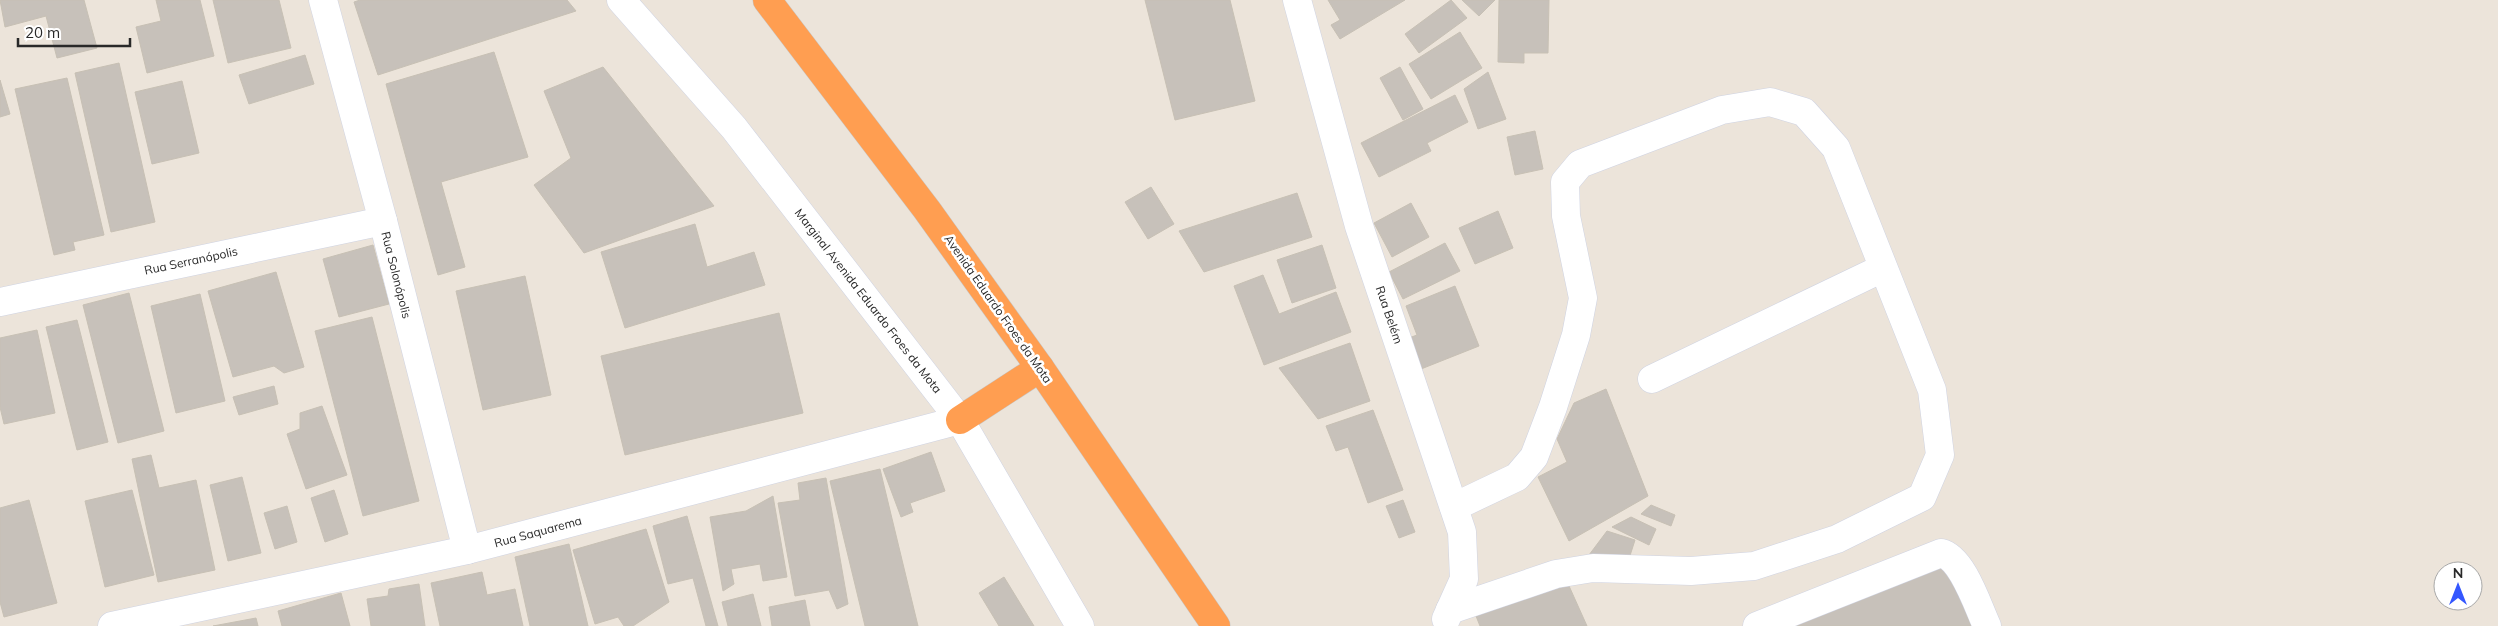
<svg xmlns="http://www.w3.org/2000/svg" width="2498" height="626" font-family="Mulish,sans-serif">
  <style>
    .building { fill: #c7c1ba; stroke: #c7c0b4 }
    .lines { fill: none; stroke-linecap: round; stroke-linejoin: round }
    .minor-casing { stroke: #cfd3e2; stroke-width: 29 }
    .highway-casing { stroke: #c7c7c7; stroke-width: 29 }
    .minor { stroke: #fff; stroke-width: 28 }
    .highway { stroke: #ff9e51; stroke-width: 28 }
    .labels { text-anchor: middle; stroke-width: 5; stroke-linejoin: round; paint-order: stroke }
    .street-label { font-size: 12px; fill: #292929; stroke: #fff }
  </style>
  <rect width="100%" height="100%" fill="#ece4da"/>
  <!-- building -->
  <g class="building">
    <path d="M0 0H84L97 48 57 58 46 16 5 27Z"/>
    <path d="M156 0H200L214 56 147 73 136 27 161 21Z"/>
    <path d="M213 0H279L291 48 228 63Z"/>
    <path d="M360 0H567L576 11 378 75 354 2Z"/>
    <path d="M1145 0H1230L1255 101 1175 120Z"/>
    <path d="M1328 0H1405L1340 39 1331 25 1340 20Z"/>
    <path d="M1451 0 1467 18 1419 53 1405 34Z"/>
    <path d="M1462 0H1495L1479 16Z"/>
    <path d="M1499 0H1549L1548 53H1524V63L1498 62Z"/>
    <path d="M1460 32 1482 68 1431 99 1409 64Z"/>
    <path d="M494 52 528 157 441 182 465 267 438 275 386 84Z"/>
    <path d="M305 55 314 84 249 104 239 75Z"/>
    <path d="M119 63 155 222 111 232 75 73Z"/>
    <path d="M603 67 714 206 584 253 534 185 571 158 544 91Z"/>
    <path d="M1400 67 1423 109 1403 120 1380 78Z"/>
    <path d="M1488 72 1506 119 1478 129 1464 89Z"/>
    <path d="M67 78 104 235 73 242 75 250 54 255 15 89Z"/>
    <path d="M0 80 10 114 0 117Z"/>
    <path d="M182 81 199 153 152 164 135 92Z"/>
    <path d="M1455 95 1468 122 1427 143 1431 151 1379 177 1361 143Z"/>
    <path d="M1535 131 1543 169 1515 175 1507 137Z"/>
    <path d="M1151 187 1174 224 1148 239 1125 202Z"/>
    <path d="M1297 193 1312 237 1204 272 1179 231Z"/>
    <path d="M1411 203 1429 237 1392 257 1374 223Z"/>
    <path d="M1498 211 1513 248 1475 264 1459 228Z"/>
    <path d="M695 224 707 267 754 252 765 285 625 328 601 252Z"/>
    <path d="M1445 243 1460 271 1403 299 1389 272Z"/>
    <path d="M373 245 389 304 339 317 323 259Z"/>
    <path d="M1322 245 1336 288 1292 303 1277 260Z"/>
    <path d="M276 272 304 367 284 373 274 366 233 377 208 291Z"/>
    <path d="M1263 275 1279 314 1336 292 1351 332 1264 365 1234 286Z"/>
    <path d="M525 276 551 395 483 410 456 291Z"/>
    <path d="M1455 286 1479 346 1421 369 1409 338 1417 335 1406 306Z"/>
    <path d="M129 293 164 431 118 443 83 305Z"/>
    <path d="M200 294 225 401 176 413 151 306Z"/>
    <path d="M779 313 803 413 625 455 601 356Z"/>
    <path d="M372 317 419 501 363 516 315 331Z"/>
    <path d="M77 320 108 442 77 450 46 327Z"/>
    <path d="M37 330 55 413 4 424 0 407V338Z"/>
    <path d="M1350 343 1370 401 1318 419 1279 368Z"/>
    <path d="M274 386 278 404 239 415 233 397Z"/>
    <path d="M1606 389 1648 496 1569 541 1538 477 1567 462 1557 439 1574 403Z"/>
    <path d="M322 406 347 475 306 489 287 434 300 429V413Z"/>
    <path d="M1373 410 1403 490 1368 503 1348 447 1336 451 1326 426Z"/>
    <path d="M931 452 945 491 910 503 913 512 901 517 883 469Z"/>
    <path d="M151 455 159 488 196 480 215 570 158 582 132 459Z"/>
    <path d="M880 469 918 626H865L830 481Z"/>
    <path d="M242 477 261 553 228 561 210 485Z"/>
    <path d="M826 478 848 604 837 609 829 590 795 596 778 503 800 500 798 483Z"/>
    <path d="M132 490 154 575 105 587 85 501Z"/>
    <path d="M334 490 348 534 325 542 311 498Z"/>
    <path d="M773 496 787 577 763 581 760 564 731 569 734 584 723 591 710 517 746 511Z"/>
    <path d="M29 500 57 603 4 617 0 602V508Z"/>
    <path d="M1403 500 1415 532 1399 538 1386 506Z"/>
    <path d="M1651 505 1675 515 1671 526 1641 514Z"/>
    <path d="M287 506 297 542 275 549 264 513Z"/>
    <path d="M687 516 718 626H706L693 578 668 584 653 526Z"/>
    <path d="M1631 517 1656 529 1649 545 1612 527Z"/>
    <path d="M646 529 669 602 633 626H624L618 617 595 624 573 550Z"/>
    <path d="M1607 531 1635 540 1626 568 1589 555Z"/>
    <path d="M569 544 588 626H530L515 557Z"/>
    <path d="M1949 563 1971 626H1787Z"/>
    <path d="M482 572 487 595 515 589 523 626H440L431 583Z"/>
    <path d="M1004 577 1034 626H999L979 593Z"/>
    <path d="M1565 577 1587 626H1480L1476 616Z"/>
    <path d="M419 584 425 626H371L367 599 388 596 389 589Z"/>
    <path d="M341 593 350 626H282L278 611Z"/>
    <path d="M753 594 761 626H728L722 602Z"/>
    <path d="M805 600 810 626H772L769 607Z"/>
    <path d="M256 618 258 626H213Z"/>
  </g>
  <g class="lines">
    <defs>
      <g id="minor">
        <path d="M323 0 383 221 467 550"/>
        <path d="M621 0 734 128 960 420 1080 626"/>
        <path d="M1297 0 1359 226 1462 532 1464 579 1446 619"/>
        <path d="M0 302 383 221"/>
        <path d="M1652 379 1883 268"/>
        <path d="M1450 610 1556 574 1593 568 1691 571 1754 566 1837 539 1922 497 1940 455 1932 390 1836 148 1804 112 1770 102 1722 110 1580 164 1565 182 1566 216 1583 298 1576 335 1553 407 1534 457 1517 477 1454 507"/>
        <path d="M112 626 467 550 960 420"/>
        <path d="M1757 626 1941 553C1963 558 1978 607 1987 626"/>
      </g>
      <g id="highway">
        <path d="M767 0 927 210 1040 368 1216 626"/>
        <path d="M960 420 1040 368"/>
      </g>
    </defs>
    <!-- minor casing -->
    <use href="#minor" class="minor-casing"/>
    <!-- highway casing -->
    <use href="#highway" class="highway-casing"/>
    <!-- minor -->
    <use href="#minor" class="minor"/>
    <!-- highway -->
    <use href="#highway" class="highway"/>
  </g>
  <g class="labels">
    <!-- street labels -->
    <g class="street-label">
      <text transform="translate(191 261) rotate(-12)" y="4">Rua Serranópolis</text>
      <text transform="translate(396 275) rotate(76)" y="4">Rua Solonópolis</text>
      <text transform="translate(868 301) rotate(52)" y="4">Marginal Avenida Eduardo Froes da Mota</text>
      <text transform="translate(998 309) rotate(55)" y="4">Avenida Eduardo Froes da Mota</text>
      <text transform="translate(1389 315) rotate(71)" y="4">Rua Belém</text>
      <text transform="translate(538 532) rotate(-15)" y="4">Rua Saquarema</text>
    </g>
  </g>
  <!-- north arrow -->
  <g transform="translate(2458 586)"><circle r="24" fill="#ffffff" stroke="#a9a9a9"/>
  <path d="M0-4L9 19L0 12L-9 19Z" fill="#3457ff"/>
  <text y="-8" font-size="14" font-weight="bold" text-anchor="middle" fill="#292929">N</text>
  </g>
  <!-- scale -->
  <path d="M18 38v8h112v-8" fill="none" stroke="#292929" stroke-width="2.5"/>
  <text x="25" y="38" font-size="15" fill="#292929" stroke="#ffffff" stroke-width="4" paint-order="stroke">20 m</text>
</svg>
